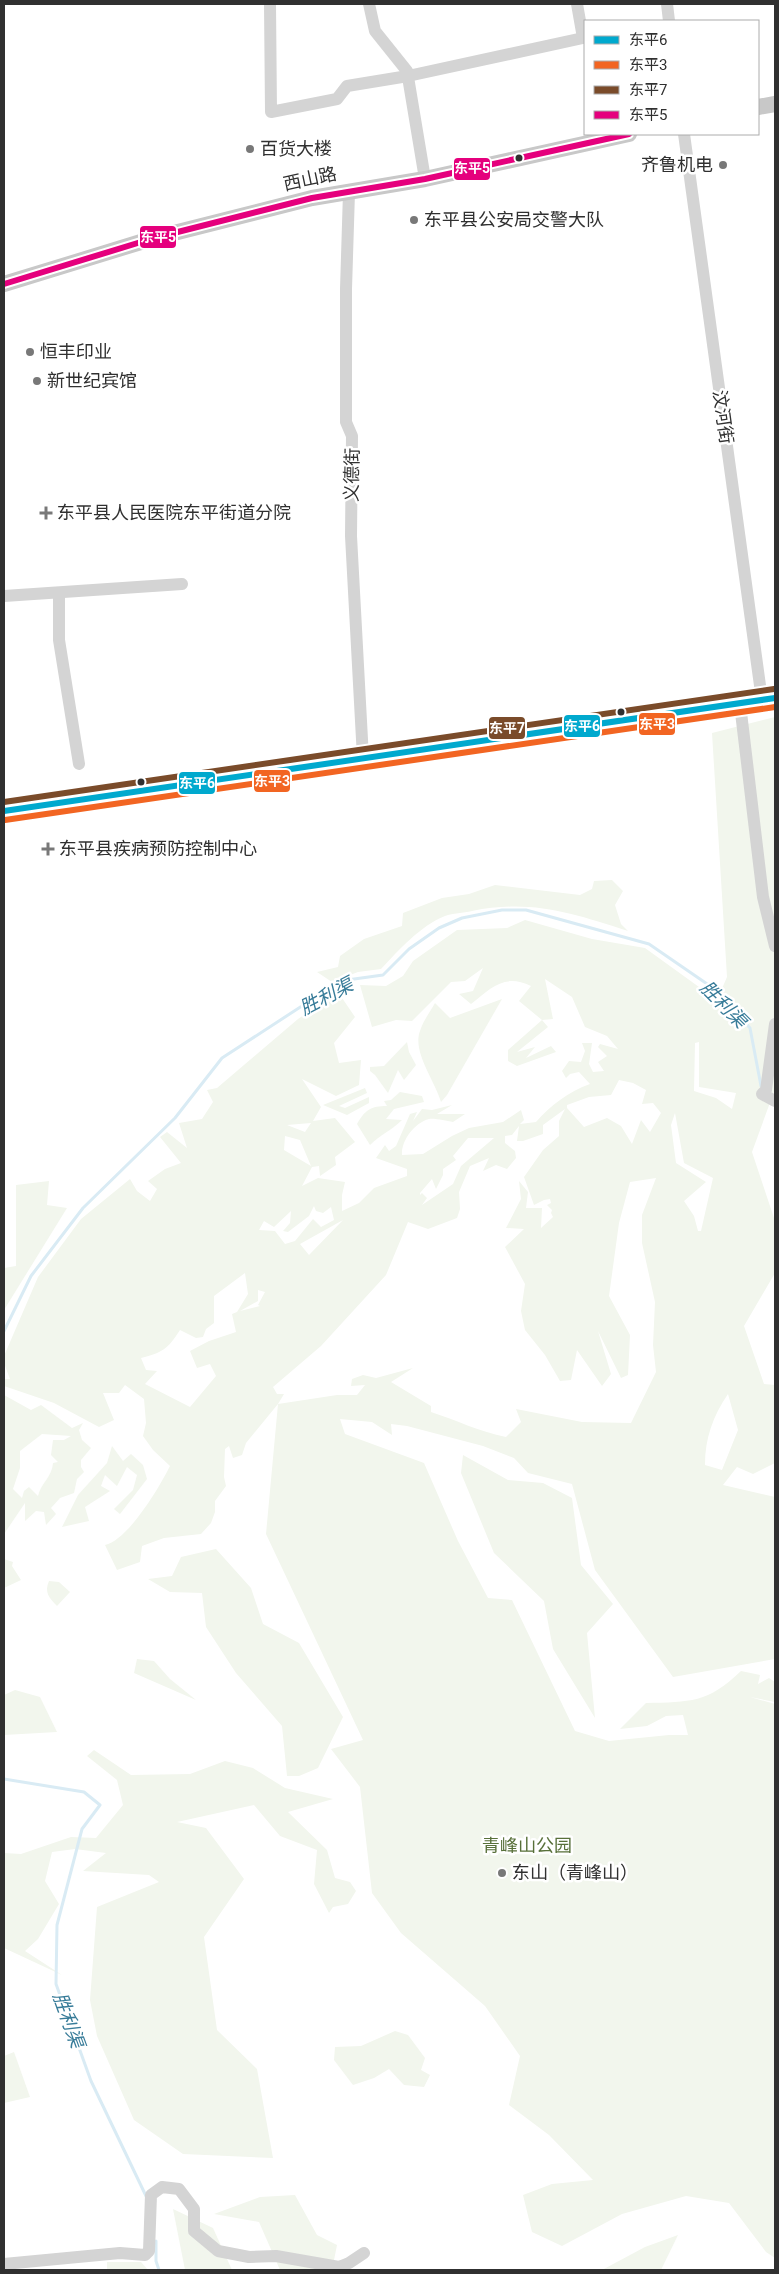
<svg xmlns="http://www.w3.org/2000/svg" width="779" height="2274" font-family="Roboto,'Noto Sans SC',sans-serif">
  <style>
    .green { fill: #f2f6ed; fill-rule: evenodd }
    .lines { fill: none; stroke-linecap: round; stroke-linejoin: round }
    .stream { stroke: #d9ebf4; stroke-width: 3 }
    .minor { stroke: #d4d4d4; stroke-width: 12 }
    .major { stroke: #c8c8c8; stroke-width: 16 }
    .bus-1-casing { stroke: #fff; stroke-width: 10 }
    .bus-2-casing { stroke: #fff; stroke-width: 10 }
    .bus-3-casing { stroke: #fff; stroke-width: 10 }
    .bus-4-casing { stroke: #fff; stroke-width: 10 }
    .bus-1 { stroke: #00a9ce; stroke-width: 6 }
    .bus-2 { stroke: #f26522; stroke-width: 6 }
    .bus-3 { stroke: #7a4b2a; stroke-width: 6 }
    .bus-4 { stroke: #e5007d; stroke-width: 6 }
    .poi-dot { fill: #787878; stroke: #fff; stroke-width: 2 }
    .bus-dot { fill: #303030; stroke: #fff; stroke-width: 2 }
    .labels { text-anchor: middle; stroke-width: 5; stroke-linejoin: round; paint-order: stroke }
    .poi-label { font-size: 18px; fill: #303030; stroke: #fff; text-anchor: start }
    .street-label { font-size: 18px; fill: #303030; stroke: #fff }
    .park-label { font-size: 18px; fill: #58703a; stroke: #fff }
    .water-label { font-size: 19px; font-style: italic; fill: #387c99; stroke: #fff }
    .line-badge { stroke: #fff; stroke-width: 2 }
    .badge-label { font-size: 14px; text-anchor: middle; font-weight: bold; fill: #fff }
  </style>
  <rect width="100%" height="100%" fill="#fff"/>
  <!-- green -->
  <g class="green">
    <path d="M775 717V1089L752 1152 775 1221V1273L744 1326 764 1384 775 1385V1463L753 1474 737 1467 723 1485 775 1497V1659L673 1677 595 1570 572 1484 528 1473 514 1458 483 1446 407 1426 391 1424 392 1435 372 1422 340 1419 345 1434 424 1463 458 1541 488 1598 512 1600 575 1731 609 1741 669 1735H688L683 1715 666 1716 647 1726 620 1729 646 1703C690 1702 708 1703 741 1671L760 1675 758 1684 769 1678 775 1682V1702L750 1697 775 1704V2258L766 2252 729 2203 686 2196 622 2214 562 2246 532 2232 523 2195 552 2184 593 2180 549 2135 509 2105 520 2056 485 2006 401 1933 372 1893 360 1787 331 1749 363 1740 266 1534 278 1404 246 1443 242 1455 233 1458 229 1446 225 1449 224 1477 226 1486 215 1501V1512L211 1523 201 1534 164 1538 142 1546 140 1562 117 1570 105 1545C128 1540 159 1488 170 1466L153 1450 143 1436 146 1423 144 1399 125 1385 119 1393H103L114 1420 99 1427 54 1403 4 1386V1379H10L4 1363V1356L38 1277 81 1219 130 1179 137 1191 150 1201 157 1189 148 1181 165 1169 181 1163 160 1137 167 1132 187 1148 179 1123 202 1119 213 1102 207 1090 217 1088 298 1019 338 992 355 1017 334 1043 339 1063 361 1060 359 1085 336 1096 302 1079 321 1107 313 1121 335 1118 355 1142 335 1157 336 1165 320 1176 319 1166 312 1167 302 1186 318 1178 345 1182 342 1195V1211L359 1203 374 1188 407 1176V1169L376 1158 385 1145 389 1151 396 1146 410 1114 417 1112 413 1121 422 1109 432 1110 452 1105 437 1114H465L453 1122C446 1121 435 1118 429 1119 414 1123 401 1141 402 1155L423 1154 452 1136 469 1128 503 1122 521 1110 524 1120 520 1124 536 1122C550 1106 569 1091 590 1084L579 1072 570 1074 566 1078 562 1071 569 1061 581 1062 585 1051 582 1043H592L589 1064 593 1072 604 1071 598 1062 607 1056 598 1047 600 1044 618 1049 607 1036 585 1027 572 997 545 979 553 1019 542 1020 548 1027 517 1052 535 1047 526 1058 551 1046 556 1052 517 1066 508 1061V1050L542 1020 519 1001 531 986C504 973 491 988 471 1004L459 994 473 991 483 968 465 981 451 982 412 1021 396 1020 372 1027 360 985 386 986 403 976 413 961 457 930 507 928 525 920 592 939 645 948 717 1000 727 977 712 733ZM699 1042V1087L736 1093 732 1109 716 1098 694 1091 695 1043ZM619 1080 633 1083 646 1090 642 1104 653 1103 661 1113 650 1132 641 1120 632 1144 621 1126 607 1118 584 1127 567 1108V1105L589 1097 611 1095ZM565 1109 559 1121V1136L543 1150 524 1177 534 1205 544 1200 550 1199 551 1203 547 1205 552 1210 551 1213 553 1217 541 1228 542 1208H526L528 1192 519 1181 521 1199 506 1228 524 1229 505 1247 525 1284 521 1311 525 1330 545 1355 560 1381 571 1380 577 1350 602 1386 611 1374 598 1331 621 1378 628 1375 630 1335 609 1296 619 1223 630 1182 656 1178 642 1215V1243L655 1302 653 1345 656 1372 631 1423 582 1422 516 1409 521 1422 506 1437C480 1432 456 1420 431 1412V1406L391 1382 413 1368 376 1378 363 1375 352 1379 351 1386 365 1385 357 1395H337L278 1404 284 1394H277L273 1387 321 1346 386 1275 408 1222 428 1229 457 1218 460 1209 459 1192 470 1166 489 1158 483 1171 496 1165 507 1169 516 1158 515 1151 505 1143V1136L512 1135 519 1126 517 1141H523L543 1134V1125ZM675 1113 684 1163 713 1178 701 1231H698L694 1216 684 1201 706 1182 676 1163 671 1125ZM311 1123 305 1132 287 1125ZM285 1136 300 1140 311 1166 284 1150ZM468 1138H494L461 1166 453 1184 422 1205 427 1198 422 1193 420 1195V1193L432 1179 436 1189 443 1175V1169L456 1160 453 1156ZM314 1206 316 1211 323 1213 331 1207 334 1220 321 1227 313 1219 295 1241 285 1244 275 1231 259 1230 264 1221 274 1227 291 1211 290 1223 283 1231 288 1232 309 1216ZM343 1220 309 1255 300 1244ZM245 1273 248 1294 237 1312 232 1314 236 1332 209 1341 190 1351 197 1368 210 1364 216 1376 190 1407 145 1384 157 1371 146 1370 141 1358C163 1352 167 1350 180 1330L196 1338 203 1337 206 1329 214 1323V1296ZM258 1290 265 1292 258 1305 260 1306 240 1311 258 1301ZM728 1394 738 1430 722 1470 705 1465C705 1438 713 1416 728 1394Z"/>
    <path d="M612 880 623 891 615 905 621 924 628 931C572 913 531 899 472 911 463 913 453 913 445 916 420 926 399 950 381 969L358 972 332 982 317 972 338 967 340 956 364 939 402 926 403 913 442 898 469 894 495 885 580 895 592 889 594 881Z"/>
    <path d="M502 999 447 1095 441 1102C435 1081 412 1052 420 1031 423 1021 430 1012 435 1003L450 1018Z"/>
    <path d="M407 1042 409 1052 416 1065 404 1080 398 1070 388 1093 375 1075 370 1071V1067L384 1066Z"/>
    <path d="M365 1088 367 1093 339 1106 345 1108 369 1097V1103L347 1115 323 1105Z"/>
    <path d="M400 1092 422 1096 424 1102 394 1109 386 1119 402 1120C392 1130 380 1135 370 1145L357 1124C365 1110 371 1106 387 1106L384 1101 391 1100Z"/>
    <path d="M49 1181 47 1205 67 1208 4 1310V1268L16 1266V1185Z"/>
    <path d="M4 1395 31 1410 41 1405 72 1428 83 1423 79 1430 82 1440 91 1448 81 1460V1467L84 1472 77 1479 74 1493 60 1498 51 1508 56 1514 46 1525 44 1512 36 1511 25 1521V1503L4 1534ZM42 1434 71 1436 64 1440H53L51 1455 58 1462 53 1463C52 1477 41 1483 38 1496L29 1487 24 1491 22 1498 13 1489 20 1468V1451Z"/>
    <path d="M112 1446 123 1461 131 1454 143 1465 147 1479 120 1514 114 1509 133 1490 137 1475 127 1467 117 1486 105 1475 101 1486 110 1491 85 1507 89 1521 62 1527 78 1495 107 1463Z"/>
    <path d="M463 1455 508 1480 543 1483 572 1498 581 1565 613 1604 587 1633 595 1718 553 1649 544 1601 494 1553 461 1473Z"/>
    <path d="M216 1549 251 1588 263 1624 299 1643 343 1717 318 1768 299 1776H287L282 1726 236 1673 206 1627 202 1593 170 1592 148 1579 172 1576 181 1557Z"/>
    <path d="M4 1559 13 1562 12 1566 21 1580 4 1588Z"/>
    <path d="M49 1581 59 1582 70 1592 57 1606C49 1598 44 1592 49 1581Z"/>
    <path d="M137 1659 154 1661 170 1679 196 1700 134 1673Z"/>
    <path d="M15 1690 40 1697 57 1732 4 1735V1695Z"/>
    <path d="M94 1750 131 1775 190 1774 225 1761 253 1768 285 1788 333 1799 288 1812 327 1850 335 1878 350 1882 356 1891 348 1904 333 1907 329 1913 314 1884 317 1850 280 1836 254 1805 177 1822 206 1828 244 1879 204 1937 217 2030 257 2069 273 2158 183 2154 134 2120 97 2036 90 2000 97 1907 159 1882 149 1875 83 1871 106 1853 75 1849 52 1852 45 1881 59 1904 38 1939 25 1951 62 1975 4 1948V1853L21 1854 71 1837 96 1838 123 1805 117 1780 87 1756Z"/>
    <path d="M395 2031 408 2035 425 2058 421 2070 430 2075 424 2087 404 2085 389 2069 374 2078 353 2085 334 2060 335 2047 361 2046Z"/>
    <path d="M14 2052 30 2097 4 2103V2056Z"/>
    <path d="M295 2195 317 2235 337 2245 332 2270H280L259 2222 214 2214 260 2197Z"/>
    <path d="M173 2209 213 2228 232 2270H185Z"/>
    <path d="M678 2235 661 2270H602L645 2247Z"/>
    <path d="M107 2262H141L148 2270H107Z"/>
  </g>
  <g class="lines">
    <!-- stream -->
    <g class="stream">
      <path d="M4 1331 31 1276 83 1208 175 1118 222 1058 305 1004 347 980 383 975 409 949 439 928 462 918 502 910H526L649 944 713 988 750 1028 761 1086"/>
      <path d="M4 1779 84 1792 100 1805 82 1829 57 1925 56 1984 91 2081 146 2196"/>
      <path d="M156 2241V2261L159 2270"/>
    </g>
    <!-- minor -->
    <g class="minor">
      <path d="M270 4 271 112 337 99 347 86 408 76 583 38 577 4"/>
      <path d="M369 4 375 31 407 71 425 179"/>
      <path d="M667 4 669 21"/>
      <path d="M684 134 762 700"/>
      <path d="M349 192 346 289V422L352 436 351 536 363 758"/>
      <path d="M59 593V640L79 764"/>
      <path d="M4 596 182 584"/>
      <path d="M740 704 763 897 775 946"/>
      <path d="M4 811 775 698"/>
      <path d="M775 1024 766 1090 762 1094 775 1101"/>
      <path d="M4 2264 120 2253 145 2255 149 2251 151 2195 162 2187 179 2189 194 2209V2231L218 2251 249 2257 276 2256 339 2267 349 2263 364 2253"/>
    </g>
    <!-- major -->
    <g class="major">
      <path d="M758 107 775 104"/>
      <path d="M4 284 154 238 312 198 425 179 629 134"/>
    </g>
    <defs>
      <path id="bus-1" d="M4 811 775 698"/>
      <path id="bus-2" d="M5 820 775 707"/>
      <path id="bus-3" d="M4 802 774 689"/>
      <path id="bus-4" d="M4 284 154 238 312 198 425 179 629 134"/>
    </defs>
    <!-- bus-1 casing -->
    <use href="#bus-1" class="bus-1-casing"/>
    <!-- bus-2 casing -->
    <use href="#bus-2" class="bus-2-casing"/>
    <!-- bus-3 casing -->
    <use href="#bus-3" class="bus-3-casing"/>
    <!-- bus-4 casing -->
    <use href="#bus-4" class="bus-4-casing"/>
    <!-- bus-1 -->
    <use href="#bus-1" class="bus-1"/>
    <!-- bus-2 -->
    <use href="#bus-2" class="bus-2"/>
    <!-- bus-3 -->
    <use href="#bus-3" class="bus-3"/>
    <!-- bus-4 -->
    <use href="#bus-4" class="bus-4"/>
  </g>
  <!-- markers -->
  <g class="poi-dot">
    <circle cx="250" cy="149" r="5"/>
    <circle cx="723" cy="165" r="5"/>
    <circle cx="414" cy="220" r="5"/>
    <circle cx="30" cy="352" r="5"/>
    <circle cx="37" cy="381" r="5"/>
    <path d="M43.5 505.5h5v5h5v5h-5v5h-5v-5h-5v-5h5z"/>
    <path d="M45.5 841.5h5v5h5v5h-5v5h-5v-5h-5v-5h5z"/>
    <circle cx="502" cy="1873" r="5"/>
  </g>
  <g class="bus-dot">
    <circle cx="519" cy="158" r="4.5"/>
    <circle cx="621" cy="712" r="4.5"/>
    <circle cx="141" cy="782" r="4.5"/>
  </g>
  <g class="labels">
    <!-- poi labels -->
    <g class="poi-label">
      <text x="260" y="155">百货大楼</text>
      <text x="713" y="171" text-anchor="end">齐鲁机电</text>
      <text x="424" y="226">东平县公安局交警大队</text>
      <text x="40" y="358">恒丰印业</text>
      <text x="47" y="387">新世纪宾馆</text>
      <text x="57" y="519">东平县人民医院东平街道分院</text>
      <text x="59" y="855">东平县疾病预防控制中心</text>
      <text x="512" y="1879">东山（青峰山）</text>
    </g>
    <!-- street labels -->
    <g class="street-label">
      <text transform="translate(310 179) rotate(-12)" y="6">西山路</text>
      <text transform="translate(723 417) rotate(82)" y="6">汶河街</text>
      <text transform="translate(352 475) rotate(-89)" y="6">义德街</text>
    </g>
    <!-- park labels -->
    <g class="park-label">
      <text x="527" y="1852">青峰山公园</text>
    </g>
    <!-- water labels -->
    <g class="water-label">
      <text transform="translate(326 996) rotate(-28)" y="7">胜利渠</text>
      <text transform="translate(724 1004) rotate(45)" y="7">胜利渠</text>
      <text transform="translate(69 2020) rotate(70)" y="7">胜利渠</text>
    </g>
  </g>
  <g class="line-badge">
    <rect x="453" y="157" width="38" height="24" rx="5" fill="#e5007d"/>
    <rect x="139" y="225" width="38" height="24" rx="5" fill="#e5007d"/>
    <rect x="638" y="712" width="38" height="24" rx="5" fill="#f26522"/>
    <rect x="563" y="714" width="38" height="24" rx="5" fill="#00a9ce"/>
    <rect x="488" y="716" width="38" height="24" rx="5" fill="#7a4b2a"/>
    <rect x="253" y="769" width="38" height="24" rx="5" fill="#f26522"/>
    <rect x="178" y="771" width="38" height="24" rx="5" fill="#00a9ce"/>
  </g>
  <g class="badge-label">
    <text x="472" y="173">东平5</text>
    <text x="158" y="242">东平5</text>
    <text x="657" y="729">东平3</text>
    <text x="582" y="731">东平6</text>
    <text x="507" y="733">东平7</text>
    <text x="272" y="786">东平3</text>
    <text x="197" y="788">东平6</text>
  </g>
  <!-- border -->
  <rect width="779" height="2274" fill="none" stroke="#303030" stroke-width="10"/>
  <!-- legend -->
  <rect x="584" y="20" width="175" height="115" fill="#ffffff" stroke="#acacac"/>
  <rect x="594" y="36" width="25" height="8" fill="#00a9ce" stroke="#acacac"/>
  <text x="629" y="45" font-size="15" fill="#303030">东平6</text>
  <rect x="594" y="61" width="25" height="8" fill="#f26522" stroke="#acacac"/>
  <text x="629" y="70" font-size="15" fill="#303030">东平3</text>
  <rect x="594" y="86" width="25" height="8" fill="#7a4b2a" stroke="#acacac"/>
  <text x="629" y="95" font-size="15" fill="#303030">东平7</text>
  <rect x="594" y="111" width="25" height="8" fill="#e5007d" stroke="#acacac"/>
  <text x="629" y="120" font-size="15" fill="#303030">东平5</text>
</svg>
